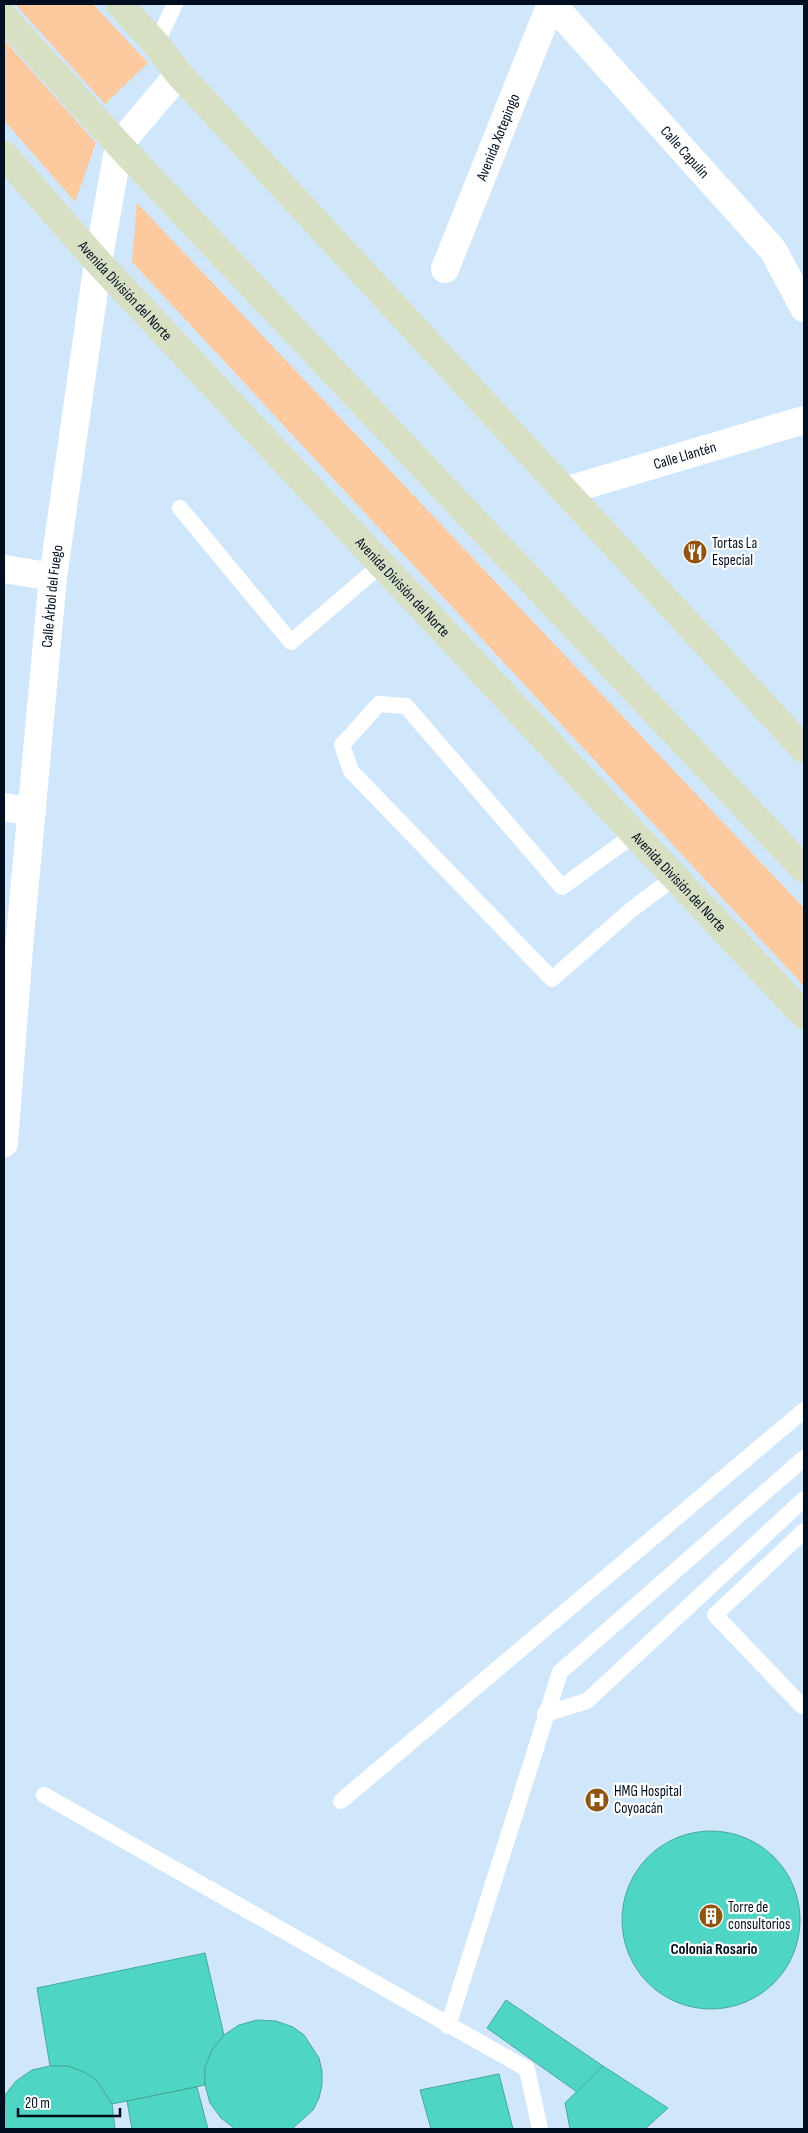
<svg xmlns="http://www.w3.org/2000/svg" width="808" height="2133" font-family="'Sofia Sans Condensed',sans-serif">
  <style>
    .green { fill: #fcca9e }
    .building { fill: #4fd5c4; stroke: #47a89b }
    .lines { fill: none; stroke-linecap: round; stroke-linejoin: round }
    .lane { stroke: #fff; stroke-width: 16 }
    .street { stroke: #fff; stroke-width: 28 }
    .secondary { stroke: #d8e0c3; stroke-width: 28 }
    .labels { text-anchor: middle; stroke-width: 4.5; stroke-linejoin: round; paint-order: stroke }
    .street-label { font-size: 15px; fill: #000f20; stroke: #fff }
    .poi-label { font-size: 15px; fill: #000f20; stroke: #fff; text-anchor: start }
    .neighbourhood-label { font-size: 16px; font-weight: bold; fill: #000f20; stroke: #fff }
  </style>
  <rect width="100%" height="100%" fill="#d0e7fb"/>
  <!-- green -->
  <g class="green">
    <path d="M15 4H93L148 63 105 104Z"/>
    <path d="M4 40 96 143 75 202 4 120Z"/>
    <path d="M137 203 804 908V986L132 262Z"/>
  </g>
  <!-- building -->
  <g class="building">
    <circle cx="711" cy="1920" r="89"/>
    <path d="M205 1953 224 2035 212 2050 205 2067V2085L112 2104 97 2081 86 2073 68 2066H50L37 1988Z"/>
    <path d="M506 2000 603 2066 577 2092 487 2028Z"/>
    <path d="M257 2020 276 2021 293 2027 304 2035 319 2058 322 2071V2085L319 2098 313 2110 292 2129H235L221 2118 210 2103 205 2085V2067L212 2050 224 2035 239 2025Z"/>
    <path d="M50 2066H68L86 2073 97 2081 112 2104 115 2129H4L5 2095 16 2081 32 2070Z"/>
    <path d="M603 2066 668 2108 645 2129H570L565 2103Z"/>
    <path d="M499 2074 513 2129H431L420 2090Z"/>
    <path d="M197 2087 208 2129H132L127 2101Z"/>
  </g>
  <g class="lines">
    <!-- lane -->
    <g class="lane">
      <path d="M156 44 175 4"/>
      <path d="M180 508 291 642 382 564"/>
      <path d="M635 834 562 887 406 706 379 704 342 745 351 771 552 979 631 910 675 877"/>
      <path d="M804 1531 715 1615 802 1706 804 1704"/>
      <path d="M545 1714 587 1701 804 1499"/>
      <path d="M44 1795 527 2069 540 2129"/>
      <path d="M341 1801 804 1410"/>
      <path d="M448 2026 560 1672 804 1458"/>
    </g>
    <!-- street -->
    <g class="street">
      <path id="s1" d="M552 4 773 250 804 308"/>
      <path id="s2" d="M445 269 551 4"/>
      <path id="s3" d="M565 491 804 420"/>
      <path d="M4 569 53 577"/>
      <path d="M4 807 32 812"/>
      <path id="s4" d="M4 1143 19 948 53 577 98 262 119 145 179 74"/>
    </g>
    <!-- secondary -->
    <g class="secondary">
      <path d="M120 4 156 44 179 74 804 749"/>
      <path d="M4 17 119 145 804 869"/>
      <path id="s5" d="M4 155 98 262 804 1015"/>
    </g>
  </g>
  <!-- icons -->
  <defs>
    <symbol id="restaurant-disc" viewBox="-11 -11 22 22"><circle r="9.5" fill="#8f5511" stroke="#fff"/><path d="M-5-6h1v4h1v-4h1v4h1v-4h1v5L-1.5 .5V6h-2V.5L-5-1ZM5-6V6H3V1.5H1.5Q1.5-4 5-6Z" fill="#fff"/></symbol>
    <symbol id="hospital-disc" viewBox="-11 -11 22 22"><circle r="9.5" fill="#8f5511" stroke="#fff"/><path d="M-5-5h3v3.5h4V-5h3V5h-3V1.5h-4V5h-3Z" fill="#fff"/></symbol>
    <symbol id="building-disc" viewBox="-11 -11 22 22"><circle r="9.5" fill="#8f5511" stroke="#fff"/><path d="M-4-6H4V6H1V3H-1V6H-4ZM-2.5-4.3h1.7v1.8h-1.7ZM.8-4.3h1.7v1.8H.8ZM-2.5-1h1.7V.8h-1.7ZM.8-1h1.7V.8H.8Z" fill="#fff"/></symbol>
  </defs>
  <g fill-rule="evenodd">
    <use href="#restaurant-disc" x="681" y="538" width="28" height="28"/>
    <use href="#hospital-disc" x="583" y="1786" width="28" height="28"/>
    <use href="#building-disc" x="697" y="1902" width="28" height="28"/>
  </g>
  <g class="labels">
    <!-- street labels -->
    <g class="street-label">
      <text dy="5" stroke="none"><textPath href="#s2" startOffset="142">Avenida Xotepingo</textPath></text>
      <text dy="5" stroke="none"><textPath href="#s1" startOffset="199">Calle Capulín</textPath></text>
      <text dy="5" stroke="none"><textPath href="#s5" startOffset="182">Avenida División del Norte</textPath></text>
      <text dy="5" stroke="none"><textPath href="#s3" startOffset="125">Calle Llantén</textPath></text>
      <text dy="5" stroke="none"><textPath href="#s5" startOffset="588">Avenida División del Norte</textPath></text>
      <text dy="5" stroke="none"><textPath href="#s4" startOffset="549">Calle Árbol del Fuego</textPath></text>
      <text dy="5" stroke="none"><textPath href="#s5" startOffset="992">Avenida División del Norte</textPath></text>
    </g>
    <!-- poi labels -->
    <g class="poi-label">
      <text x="712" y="548">Tortas La<tspan x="712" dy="17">Especial</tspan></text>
      <text x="614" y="1796">HMG Hospital<tspan x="614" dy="17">Coyoacán</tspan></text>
      <text x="728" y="1912">Torre de<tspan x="728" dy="17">consultorios</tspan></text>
    </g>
    <!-- neighbourhood labels -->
    <g class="neighbourhood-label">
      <text x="714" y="1954">Colonia Rosario</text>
    </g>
  </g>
  <!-- border -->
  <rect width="808" height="2133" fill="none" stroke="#000f20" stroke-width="10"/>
  <!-- scale -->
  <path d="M18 2108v8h102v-8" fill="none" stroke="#000f20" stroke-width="2.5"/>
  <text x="25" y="2108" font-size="15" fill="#000f20" stroke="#ffffff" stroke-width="4" paint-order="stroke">20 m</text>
</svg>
